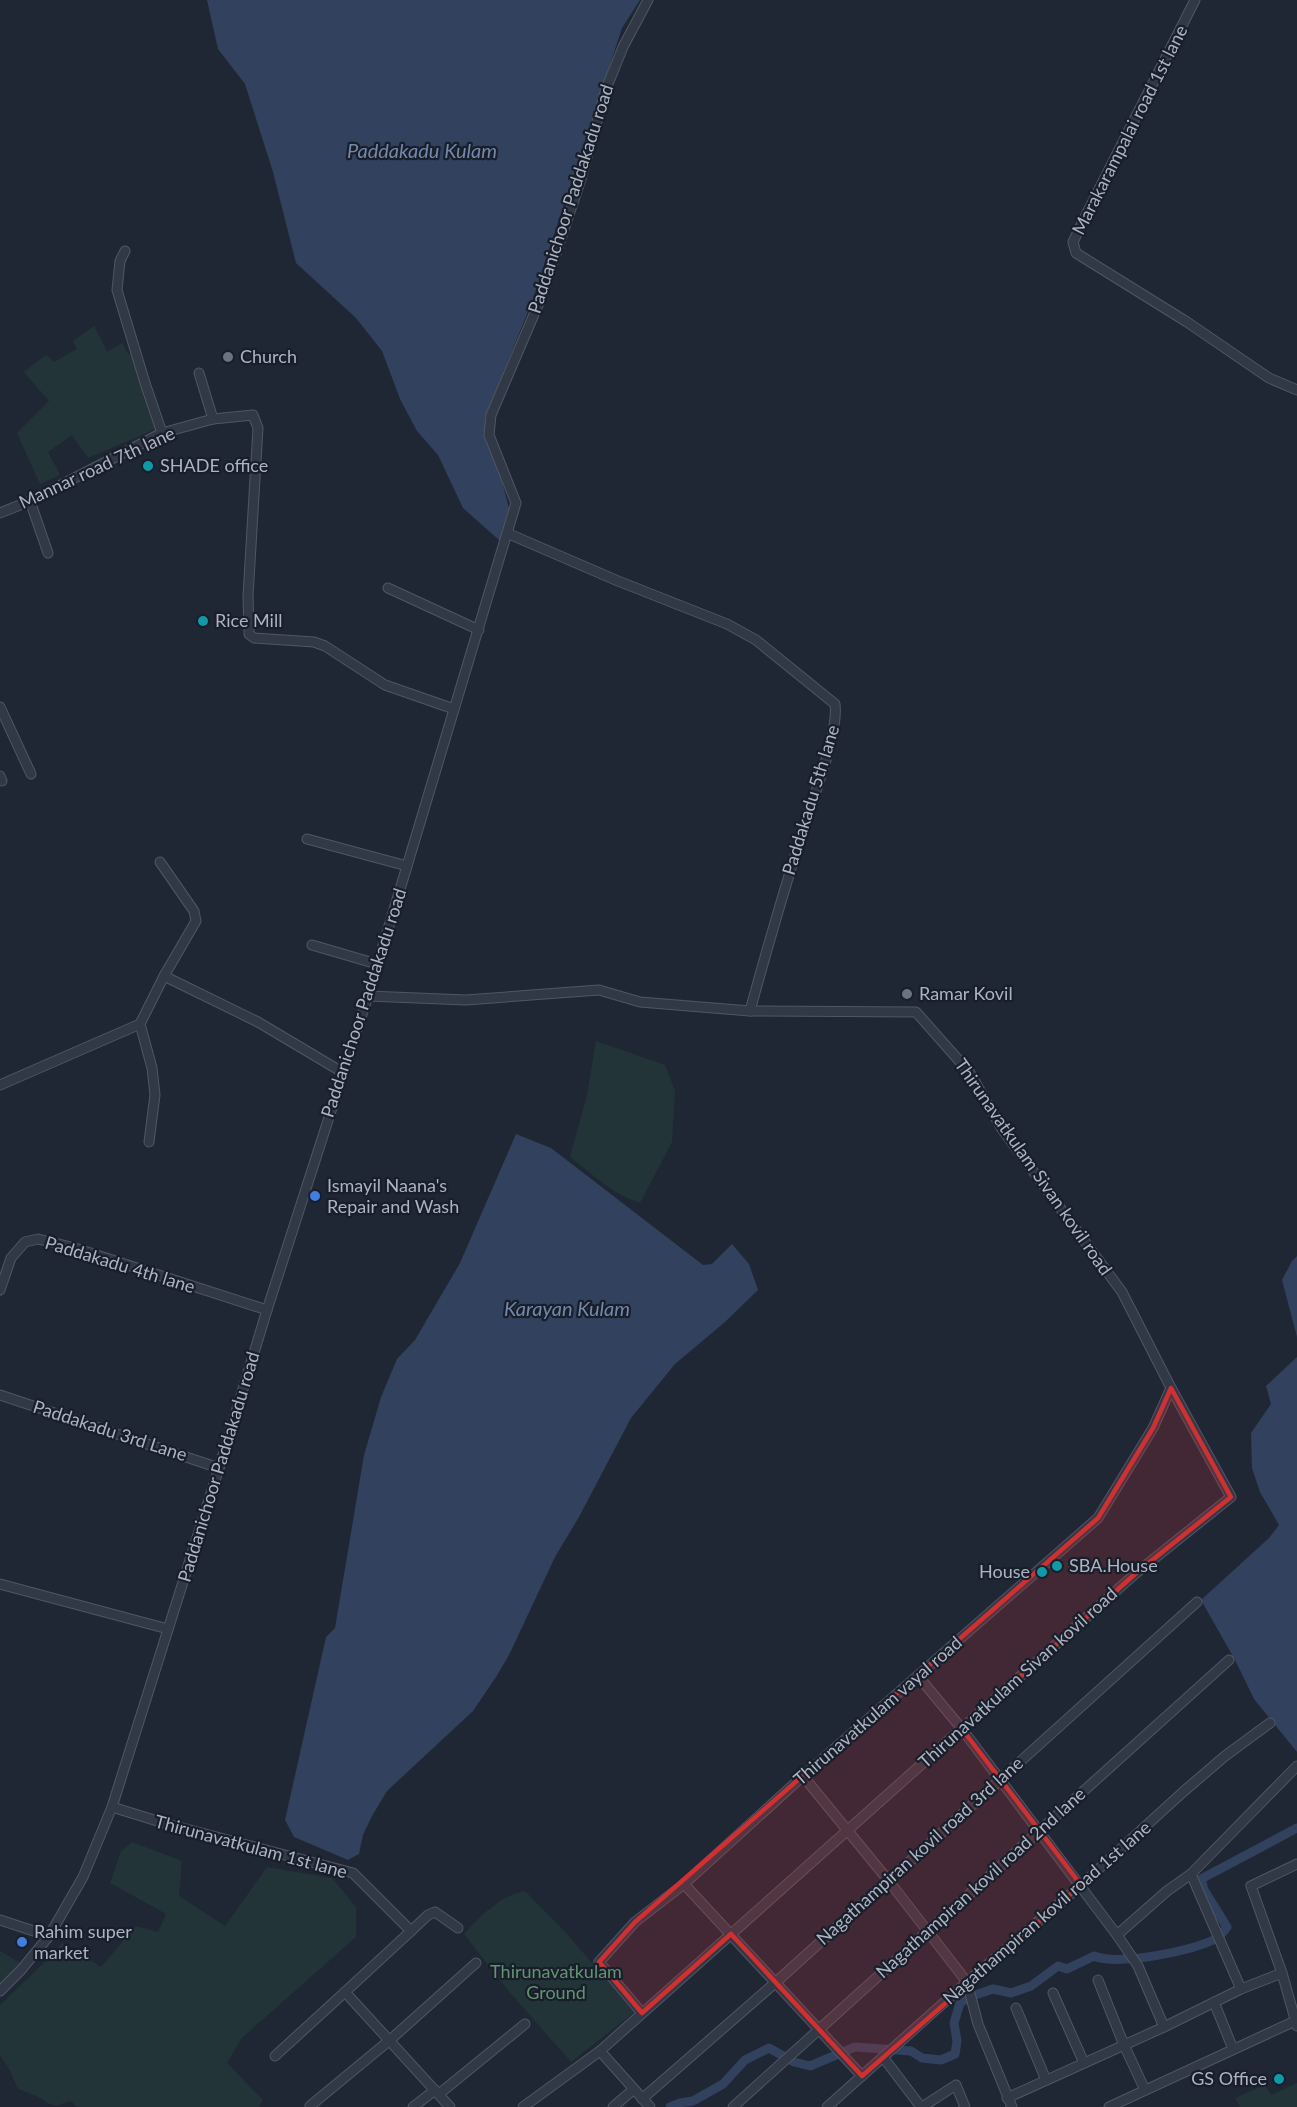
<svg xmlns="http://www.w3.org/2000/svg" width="1297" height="2107" font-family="Lato,sans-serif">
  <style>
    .green { fill: #223437 }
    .water { fill: #32415d }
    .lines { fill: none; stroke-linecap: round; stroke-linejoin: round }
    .canal { stroke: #32415d; stroke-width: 9 }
    .minor-casing { stroke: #505664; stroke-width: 11 }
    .minor { stroke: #323946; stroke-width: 9 }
    .marked { fill: #d42f30; fill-opacity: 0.2; stroke: #d42f30; stroke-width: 4.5; stroke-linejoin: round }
    .worship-dot { fill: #6b7280; stroke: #181e2a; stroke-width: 2 }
    .culture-dot { fill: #0f9aa8; stroke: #181e2a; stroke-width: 2 }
    .shop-dot { fill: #3f7fe0; stroke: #181e2a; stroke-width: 2 }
    .labels { text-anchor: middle; stroke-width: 4.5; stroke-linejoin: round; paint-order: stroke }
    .street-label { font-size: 18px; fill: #acb3c3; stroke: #181e2a }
    .poi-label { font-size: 18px; fill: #acb3c3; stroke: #181e2a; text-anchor: start }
    .park-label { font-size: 18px; fill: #649372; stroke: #181e2a }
    .water-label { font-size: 20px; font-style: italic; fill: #7488ac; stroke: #181e2a }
  </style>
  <rect width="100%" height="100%" fill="#1f2735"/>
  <!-- green -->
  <g class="green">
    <path d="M94 326 107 352 123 343 126 351 132 356 156 429 88 458 72 435 48 452 60 475 40 484 17 433 49 401 24 372 46 355 54 362 77 349 73 341Z"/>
    <path d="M596 1041 665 1065 675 1091 672 1142 640 1203C614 1195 592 1174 570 1157L587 1095Z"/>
    <path d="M132 1842 182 1861 179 1896 225 1926 267 1867 332 1878 356 1907V1937L242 2038 227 2063 263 2100 259 2107H78L70 2101C54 2107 54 2107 40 2098 34 2094 25 2092 18 2089L10 2071 0 2055V2005L46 1961 62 1943 101 1967 136 1926 158 1932 166 1914 110 1883 121 1851Z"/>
    <path d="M525 1891 567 1934 630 2007 636 2011 571 2062 506 1988 464 1934C482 1915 499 1896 525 1891Z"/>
    <path d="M0 1951 22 1964 0 1988Z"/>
    <path d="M1297 2083V2107H1240L1235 2098 1265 2085 1271 2095Z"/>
  </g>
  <!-- water -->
  <g class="water">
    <path d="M207 0H640L622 28 533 299 485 418 509 508 500 541 463 508 438 455 417 431 400 399 382 351 356 318 296 263 273 172 245 84 218 49Z"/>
    <path d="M516 1134 551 1148 703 1265 712 1264 732 1244 749 1264 758 1290 725 1322 675 1364 631 1418 579 1517 555 1557 509 1655 496 1677 473 1711 387 1791 372 1816 363 1835 359 1854 348 1860 294 1837 285 1820 326 1637 335 1628 364 1455 381 1397 397 1359 415 1340 460 1263Z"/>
    <path d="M1297 1256V1337L1282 1280 1292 1261Z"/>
    <path d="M1297 1357V1752L1254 1699 1235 1660 1201 1600 1269 1538 1279 1525 1260 1492 1252 1468 1251 1433 1271 1404 1266 1386Z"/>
  </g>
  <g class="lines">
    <!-- canal -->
    <path class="canal" d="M670 2107 680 2103 693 2101 723 2084 745 2060 769 2048 794 2062 810 2066 855 2047 911 2051 922 2058 941 2060 955 2054 957 2041 954 2023 960 2003 969 1997 993 1989 1011 1993 1031 1986 1058 1966 1067 1969 1094 1956C1117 1966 1195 1951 1217 1938 1221 1935 1224 1931 1227 1927L1204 1890 1201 1879 1297 1828"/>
    <defs>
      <g id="minor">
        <path d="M1195 0 1086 215 1073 242 1076 253 1187 322 1269 378 1297 390"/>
        <path d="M125 251 120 261 117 290 145 383 162 433"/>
        <path d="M199 373 213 419"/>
        <path d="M30 501 48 553"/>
        <path d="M0 513 30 501 162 433 213 419 253 415 258 428 248 596 249 634 254 638 314 642 325 646 385 685 454 709"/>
        <path d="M509 534 618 581 727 624 756 640 835 704C839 735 811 803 801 836 783 894 766 952 750 1011"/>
        <path d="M388 588 479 630"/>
        <path d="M0 707 31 774"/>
        <path d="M0 776 2 781"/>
        <path d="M307 839 407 866"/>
        <path d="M160 862 194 911 196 921 164 976"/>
        <path d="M312 945 377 964"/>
        <path d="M368 996 466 1000 599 990 640 1002 750 1011 916 1012 970 1073 1002 1129 1122 1292 1171 1388 1231 1497 1135 1574 600 2051 523 2107"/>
        <path d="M140 1024 152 1068 155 1095 149 1142"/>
        <path d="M0 1085 140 1024 164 976 258 1022 342 1072"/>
        <path d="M0 1290 11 1258 25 1242 38 1239 75 1248 267 1310"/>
        <path d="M0 1395 219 1468"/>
        <path d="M0 1584 168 1629"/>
        <path d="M918 1676 962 1729 1117 1935 1167 1891 1191 1874 1297 1766"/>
        <path d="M803 1776 888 1880 967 1982 978 2024 1012 2107"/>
        <path d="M112 1807 167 1824 353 1873 411 1931 345 1992 450 2107"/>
        <path d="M1297 1864 1251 1886 1282 1973 1297 2026"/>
        <path d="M1191 1874 1241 1989"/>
        <path d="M684 1884 862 2076"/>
        <path d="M0 1920 49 1936"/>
        <path d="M411 1931 428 1915 435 1912 458 1928"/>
        <path d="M1117 1935 1138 1966 1164 2027"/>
        <path d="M1098 1980 1124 2045 1145 2090"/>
        <path d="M0 1991 21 1970 49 1936 83 1877 112 1807 219 1468 267 1310 368 996 516 503 489 435 491 415 541 298 581 179 606 89 623 47 648 0"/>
        <path d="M1053 1993 1084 2063"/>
        <path d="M1214 2002 1233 2049"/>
        <path d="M1016 2008 1046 2080"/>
        <path d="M642 2013 599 1962 635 1922 684 1884 803 1776 1098 1518 1153 1428 1171 1388"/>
        <path d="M600 2051 650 2107"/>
        <path d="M275 2056 345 1992"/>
        <path d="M883 2057 921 2107"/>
        <path d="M439 2094 525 2024"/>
        <path d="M1007 2098 1164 2027 1241 1989 1282 1973"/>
        <path d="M642 2099 775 1983 1197 1602"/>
        <path d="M310 2106 390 2040 476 1963"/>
        <path d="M413 2107 435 2090"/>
        <path d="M613 2107 634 2089"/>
        <path d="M733 2107 1229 1660"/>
        <path d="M827 2107 967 1982 1081 1885 1183 1792 1225 1756 1270 1723"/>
        <path d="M922 2107 956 2085 965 2107"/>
        <path d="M1109 2107 1295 2021"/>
      </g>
    </defs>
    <!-- minor casing -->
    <use href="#minor" class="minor-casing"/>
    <!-- minor -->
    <use href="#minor" class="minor"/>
  </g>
  <!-- marked area -->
  <path class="marked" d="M1171 1388 1231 1497 1135 1574 962 1729 1081 1885 862 2076 731 1934 642 2013 599 1962 635 1922 1098 1518 1153 1428Z"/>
  <!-- markers -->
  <g class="worship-dot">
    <circle cx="228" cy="357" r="6"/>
    <circle cx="907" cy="994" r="6"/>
  </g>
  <g class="culture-dot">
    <circle cx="148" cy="466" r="6"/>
    <circle cx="203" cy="621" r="6"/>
    <circle cx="1057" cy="1566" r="6"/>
    <circle cx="1042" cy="1572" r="6"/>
    <circle cx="1279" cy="2079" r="6"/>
  </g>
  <g class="shop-dot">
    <circle cx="315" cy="1196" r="6"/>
    <circle cx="22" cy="1942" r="6"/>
  </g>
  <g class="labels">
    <!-- street labels -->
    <g class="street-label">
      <text transform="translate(1130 130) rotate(-63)" y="6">Marakarampalai road 1st lane</text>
      <text transform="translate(571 199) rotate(-72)" y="6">Paddanichoor Paddakadu road</text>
      <text transform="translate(97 468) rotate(-25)" y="6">Mannar road 7th lane</text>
      <text transform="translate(811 800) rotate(-73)" y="6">Paddakadu 5th lane</text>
      <text transform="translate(364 1003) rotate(-72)" y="6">Paddanichoor Paddakadu road</text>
      <text transform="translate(1033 1167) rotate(55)" y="6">Thirunavatkulam Sivan kovil road</text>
      <text transform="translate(120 1265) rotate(17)" y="6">Paddakadu 4th lane</text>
      <text transform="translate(110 1431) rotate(18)" y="6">Paddakadu 3rd Lane</text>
      <text transform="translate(219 1467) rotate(-73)" y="6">Paddanichoor Paddakadu road</text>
      <text transform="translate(1018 1678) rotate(-42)" y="6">Thirunavatkulam Sivan kovil road</text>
      <text transform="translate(878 1711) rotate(-41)" y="6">Thirunavatkulam vayal road</text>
      <text transform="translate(251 1847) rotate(15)" y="6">Thirunavatkulam 1st lane</text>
      <text transform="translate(920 1851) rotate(-42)" y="6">Nagathampiran kovil road 3rd lane</text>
      <text transform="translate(981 1883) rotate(-42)" y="6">Nagathampiran kovil road 2nd lane</text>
      <text transform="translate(1047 1913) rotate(-41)" y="6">Nagathampiran kovil road 1st lane</text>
    </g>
    <!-- poi labels -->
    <g class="poi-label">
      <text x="240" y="363">Church</text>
      <text x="160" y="472">SHADE office</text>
      <text x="215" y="627">Rice Mill</text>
      <text x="919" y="1000">Ramar Kovil</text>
      <text x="327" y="1192">Ismayil Naana's<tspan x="327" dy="21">Repair and Wash</tspan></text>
      <text x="1069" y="1572">SBA.House</text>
      <text x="1030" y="1578" text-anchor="end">House</text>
      <text x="34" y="1938">Rahim super<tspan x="34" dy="21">market</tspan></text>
      <text x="1267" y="2085" text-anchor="end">GS Office</text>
    </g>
    <!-- park labels -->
    <g class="park-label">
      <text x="556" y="1978">Thirunavatkulam<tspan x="556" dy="21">Ground</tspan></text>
    </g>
    <!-- water labels -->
    <g class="water-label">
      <text x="422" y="158">Paddakadu Kulam</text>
      <text x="567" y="1316">Karayan Kulam</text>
    </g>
  </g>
</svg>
